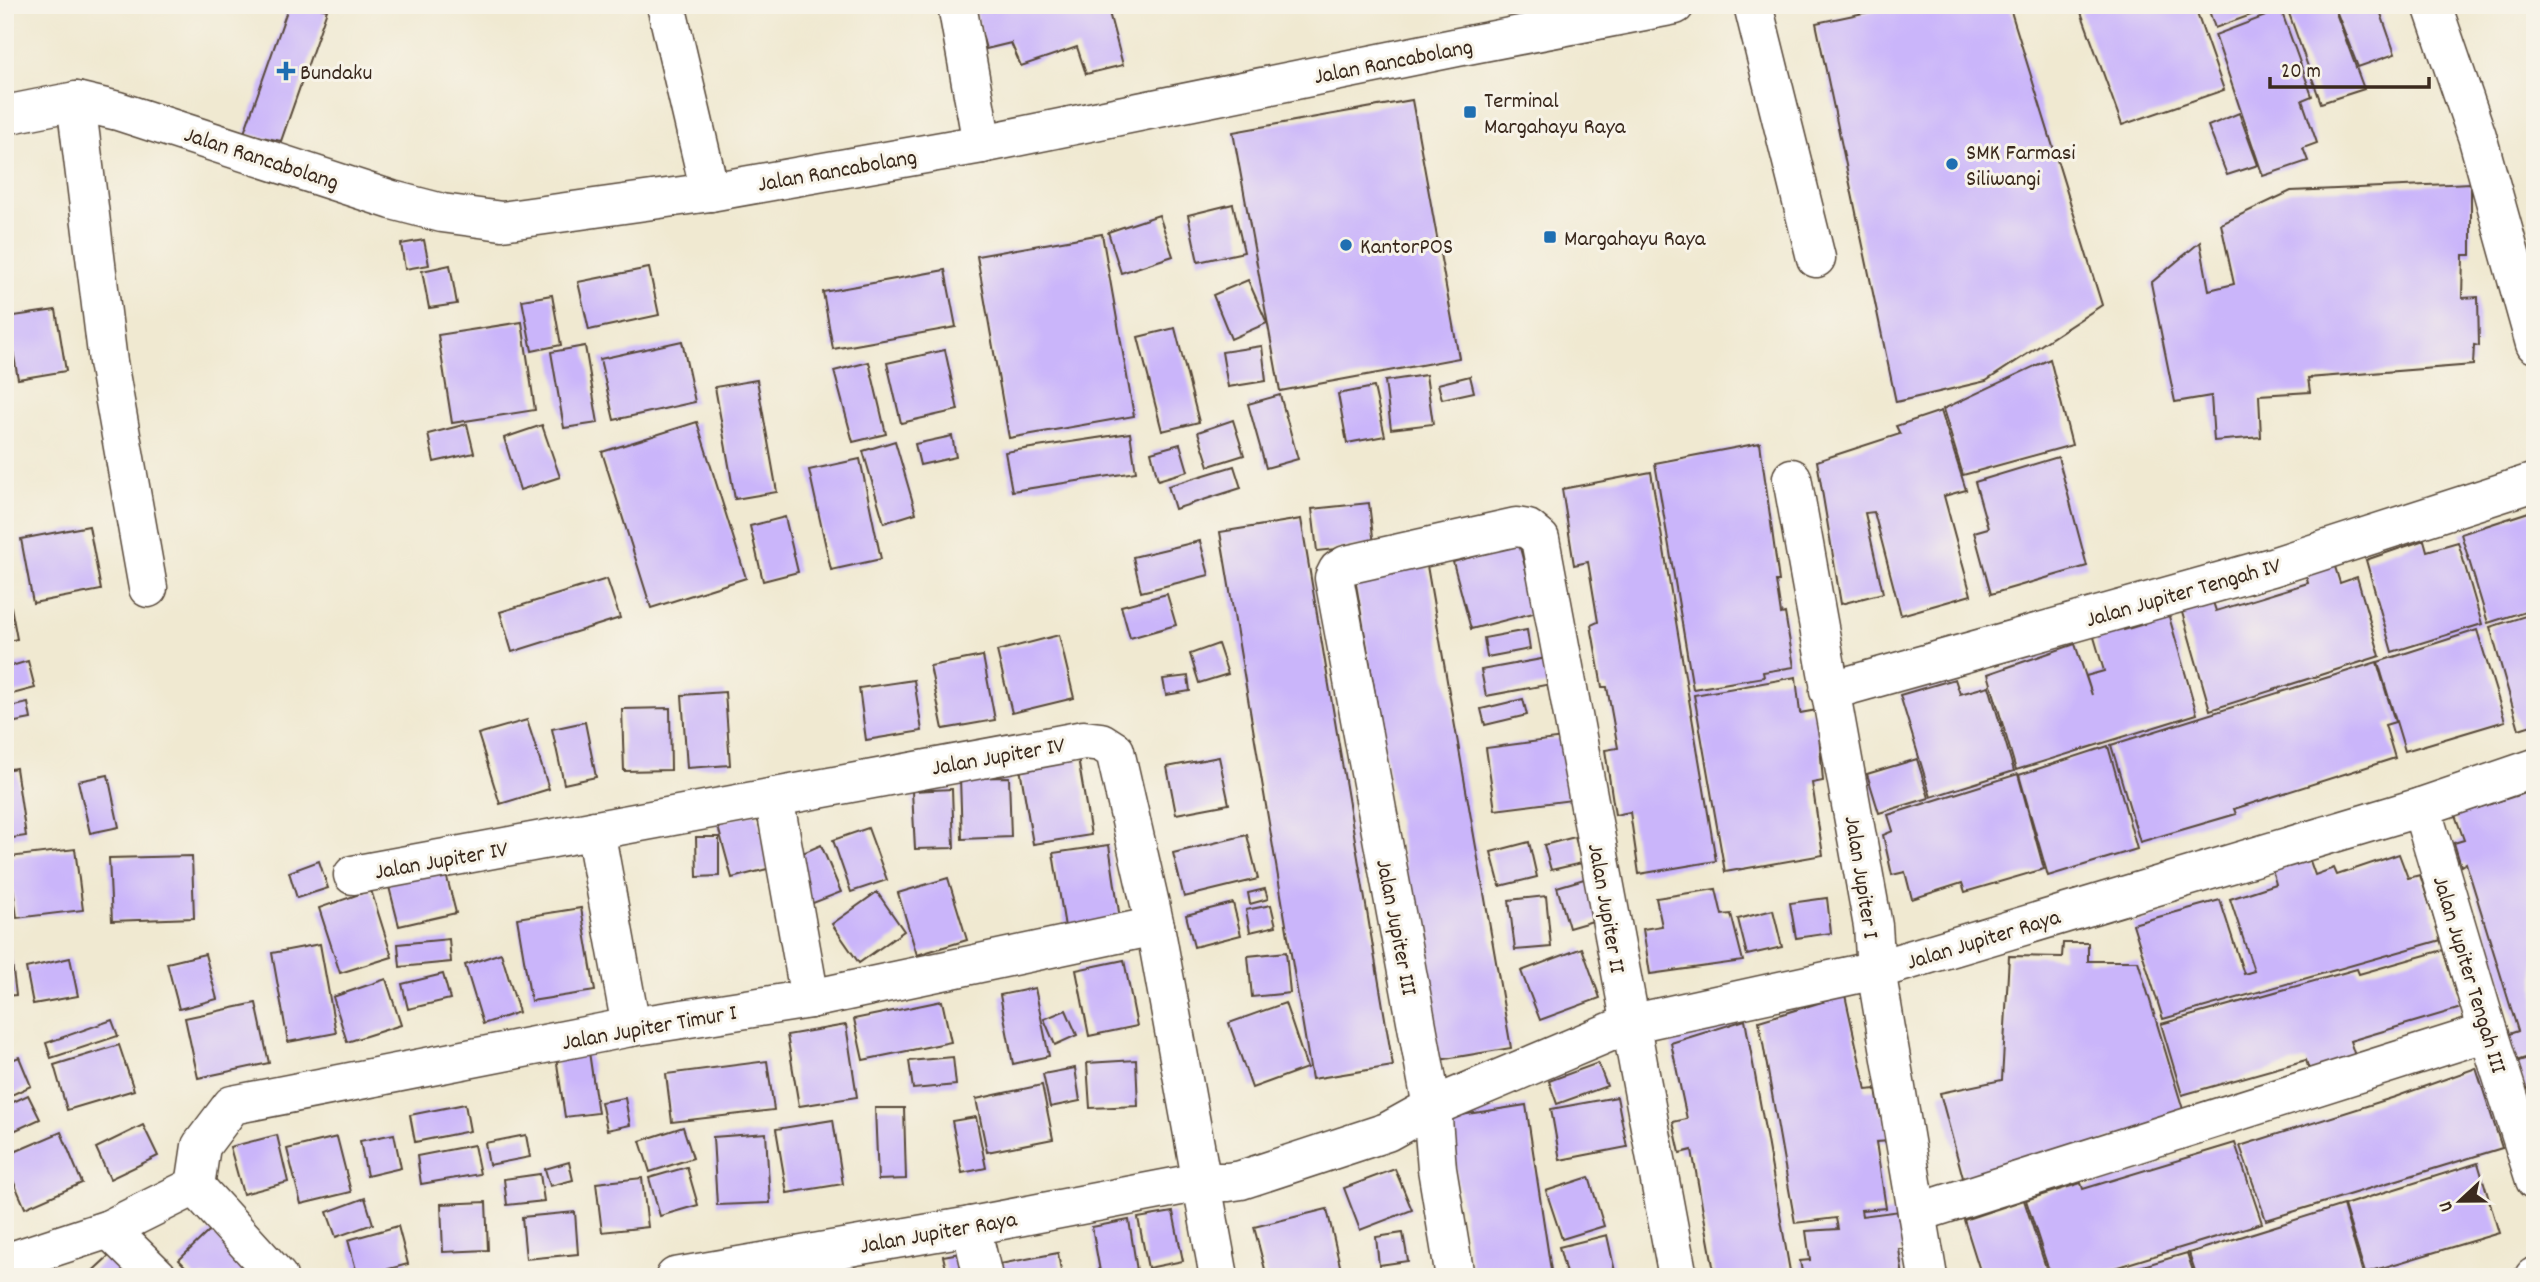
<svg xmlns="http://www.w3.org/2000/svg" width="2540" height="1282" font-family="Dekko,sans-serif">
  <style>
    .building { fill: #cab5fa }
    .lines { fill: none; stroke-linecap: round; stroke-linejoin: round }
    .minor-casing { stroke: #564739; stroke-width: 41 }
    .minor { stroke: #fff; stroke-width: 38 }
    .poi-dot { fill: #1f6fb2; stroke: #f7f3e8; stroke-width: 2.5 }
    .labels { text-anchor: middle; stroke-width: 6; stroke-linejoin: round; paint-order: stroke }
    .street-label { font-size: 23px; fill: #3b2a1e; stroke: #f7f3e8 }
    .poi-label { font-size: 23px; fill: #3b2a1e; stroke: #f7f3e8; text-anchor: start }
  </style>
  <rect width="100%" height="100%" fill="#f7f3e8"/>
  <filter id="ink" filterUnits="userSpaceOnUse"><feTurbulence type="fractalNoise" baseFrequency=".0143" numOctaves="2"/><feDisplacementMap in="SourceGraphic" scale="14" xChannelSelector="R" yChannelSelector="G"/><feConvolveMatrix kernelMatrix="1 2 1 2 8 2 1 2 1" color-interpolation-filters="sRGB"/></filter>
  <filter id="wash" filterUnits="userSpaceOnUse"><feTurbulence type="fractalNoise" baseFrequency=".00686" numOctaves="4" result="noise"/><feDisplacementMap in="SourceGraphic" scale="28" xChannelSelector="R" yChannelSelector="G"/><feGaussianBlur stdDeviation="1.57" result="paint"/><feColorMatrix in="noise" values="0 0 0 0 0 0 0 0 0 0 0 0 0 0 0 0 0 1.4 0 .05"/><feComposite in="paint" operator="in"/></filter>
  <g filter="url(#wash)">
    <rect width="100%" height="100%" fill="#f0e9d1"/>
    <g id="blocks">
      <!-- building -->
      <g class="building">
        <path d="M289 5H310L327 10 281 141 244 133Z"/>
        <path d="M974 5H1107L1123 65 1086 74 1077 47 1021 66 1011 43 986 49Z"/>
        <path d="M1901 5H2009L2102 305 1986 381 1896 402 1816 23Z"/>
        <path d="M2100 5H2194L2224 90 2122 125 2081 12Z"/>
        <path d="M2207 5H2276V6L2215 28Z"/>
        <path d="M2286 5H2333L2364 89 2321 103Z"/>
        <path d="M2334 5H2378L2395 54 2358 67Z"/>
        <path d="M2281 10 2312 96 2302 100 2317 143 2303 148 2308 161 2263 176 2215 35Z"/>
        <path d="M1412 100 1459 358 1280 391 1233 132Z"/>
        <path d="M2239 113 2258 165 2227 175 2208 126Z"/>
        <path d="M2471 183V255H2463L2462 298 2478 297 2479 346 2474 345 2473 365 2308 378 2310 392 2259 395 2261 437 2214 441 2211 396 2175 402 2151 283 2200 242 2209 290 2234 284 2221 224 2291 191Z"/>
        <path d="M1233 204 1244 252 1198 262 1188 215Z"/>
        <path d="M1159 215 1173 256 1121 273 1108 232Z"/>
        <path d="M1102 234 1134 416 1009 438 977 256Z"/>
        <path d="M424 240 429 265 405 269 401 244Z"/>
        <path d="M450 265 457 304 429 308 422 271Z"/>
        <path d="M649 268 659 315 589 330 578 282Z"/>
        <path d="M945 270 956 327 833 349 823 292Z"/>
        <path d="M1248 280 1267 323 1231 339 1213 295Z"/>
        <path d="M552 295 561 345 532 351 522 300Z"/>
        <path d="M56 310 66 371 18 379 7 317Z"/>
        <path d="M522 322 535 410 452 423 438 335Z"/>
        <path d="M1175 328 1199 422 1162 431 1138 337Z"/>
        <path d="M682 341 695 402 614 420 600 359Z"/>
        <path d="M585 346 598 423 564 428 551 352Z"/>
        <path d="M1262 346 1266 381 1228 387 1222 352Z"/>
        <path d="M945 350 958 410 901 423 887 363Z"/>
        <path d="M2050 359 2072 445 1963 475 1943 409Z"/>
        <path d="M869 362 886 434 853 442 834 371Z"/>
        <path d="M1426 375 1433 424 1391 429 1385 381Z"/>
        <path d="M1470 376 1474 392 1442 399 1438 384Z"/>
        <path d="M757 380 777 492 735 499 715 387Z"/>
        <path d="M1374 387 1385 436 1347 443 1338 394Z"/>
        <path d="M1280 395 1298 459 1266 468 1248 404Z"/>
        <path d="M1941 411 1966 490 1944 496 1971 595 1901 615 1874 512 1865 513 1883 593 1841 604 1817 461 1900 434 1896 426Z"/>
        <path d="M1233 420 1244 455 1209 466 1198 432Z"/>
        <path d="M697 422 746 578 651 608 602 452Z"/>
        <path d="M467 424 474 453 434 462 428 434Z"/>
        <path d="M542 425 560 477 520 490 504 438Z"/>
        <path d="M1130 433 1136 472 1012 491 1005 452Z"/>
        <path d="M952 436 956 457 920 465 915 444Z"/>
        <path d="M895 441 916 513 884 523 863 451Z"/>
        <path d="M1760 443 1779 581H1776L1781 614 1785 613 1794 667 1763 672 1764 677 1693 689 1655 463Z"/>
        <path d="M1180 444 1188 471 1158 480 1151 452Z"/>
        <path d="M2058 457 2087 566 1991 594 1974 532 1988 528 1975 482Z"/>
        <path d="M860 459 881 559 831 570 809 470Z"/>
        <path d="M1234 466 1241 488 1175 509 1168 486Z"/>
        <path d="M1651 472 1716 861 1639 874 1630 812 1615 815 1605 750 1618 748 1607 687H1602L1591 625 1598 622 1588 562 1574 565 1562 489Z"/>
        <path d="M1369 503 1374 545 1317 551 1312 509Z"/>
        <path d="M2535 510V608L2488 623 2461 534Z"/>
        <path d="M785 517 798 572 763 581 750 526Z"/>
        <path d="M1301 519 1393 1066 1312 1079 1220 532Z"/>
        <path d="M89 526 101 590 33 603 21 539Z"/>
        <path d="M2424 540 2427 551 2458 542 2482 624 2392 652 2366 560Z"/>
        <path d="M1200 541 1209 575 1141 592 1133 557Z"/>
        <path d="M1519 544 1537 612 1471 629 1453 562Z"/>
        <path d="M2332 557 2340 583 2357 577 2380 656 2210 710 2181 609 2212 599 2216 611 2308 583 2304 567Z"/>
        <path d="M1426 560 1511 1048 1439 1060 1354 573Z"/>
        <path d="M607 579 620 618 512 652 500 612Z"/>
        <path d="M1167 594 1176 625 1130 638 1121 606Z"/>
        <path d="M2166 606 2197 714 2016 770 1988 674 2075 644 2092 695 2086 676 2104 671 2091 627 2120 618 2124 630 2144 624 2141 613Z"/>
        <path d="M11 607 17 639 5 642V608Z"/>
        <path d="M2535 613V724L2519 729 2490 627Z"/>
        <path d="M1527 630 1530 649 1487 657 1484 638Z"/>
        <path d="M2477 630 2505 721 2405 751 2378 662Z"/>
        <path d="M1059 635 1074 698 1012 713 997 651Z"/>
        <path d="M1218 644 1228 674 1199 683 1190 654Z"/>
        <path d="M983 656 995 720 943 729 930 666Z"/>
        <path d="M1547 658 1551 684 1486 696 1481 670Z"/>
        <path d="M28 661 35 688 5 696V668Z"/>
        <path d="M2377 662 2395 722 2385 725 2395 758 2234 809 2236 814 2140 842 2111 745Z"/>
        <path d="M1188 676 1190 691 1166 695 1163 679Z"/>
        <path d="M1796 677 1800 713 1817 710 1823 781 1812 783 1823 855 1725 872 1694 695Z"/>
        <path d="M1955 679 1960 694 1989 686 2014 771 1931 797 1900 695Z"/>
        <path d="M914 680 922 731 866 740 859 688Z"/>
        <path d="M725 692 730 765 687 768 682 695Z"/>
        <path d="M1523 699 1527 715 1485 725 1481 709Z"/>
        <path d="M28 703 31 719 5 724V708Z"/>
        <path d="M670 708 671 770 624 771 622 709Z"/>
        <path d="M527 720 549 789 500 804 478 734Z"/>
        <path d="M585 722 596 777 564 784 552 729Z"/>
        <path d="M1563 738 1572 800 1495 810 1486 748Z"/>
        <path d="M2108 746 2137 849 2048 876 2019 775Z"/>
        <path d="M1219 757 1229 804 1176 814 1167 767Z"/>
        <path d="M1078 758 1091 835 1033 844 1020 768Z"/>
        <path d="M1917 759 1929 798 1879 813 1867 774Z"/>
        <path d="M16 768 26 836 5 839V770Z"/>
        <path d="M2018 774 2044 869 1965 892 1962 883 1912 899 1905 872 1892 875 1883 835 1893 831 1888 815Z"/>
        <path d="M108 775 119 827 90 833 78 781Z"/>
        <path d="M1009 777 1011 837 962 839 960 778Z"/>
        <path d="M952 789 954 848 915 849 912 791Z"/>
        <path d="M2528 792 2535 816V1055L2513 1062 2506 1035 2518 1031 2466 863 2461 866 2454 843 2464 840 2455 815Z"/>
        <path d="M756 813 771 868 732 878 717 823Z"/>
        <path d="M868 828 887 880 851 892 833 840Z"/>
        <path d="M1247 835 1258 879 1184 897 1173 853Z"/>
        <path d="M696 837H719V876L697 877Z"/>
        <path d="M1575 837 1582 863 1551 870 1544 845Z"/>
        <path d="M1529 842 1537 877 1500 886 1491 852Z"/>
        <path d="M821 845 841 892 808 905 789 859Z"/>
        <path d="M1109 845 1120 919 1065 927 1053 853Z"/>
        <path d="M75 849 83 910 17 918 9 857Z"/>
        <path d="M2399 854 2408 878 2420 875 2441 940 2163 1019 2133 924 2220 900 2244 974 2254 971 2230 899 2276 884 2272 870 2309 858 2315 875 2334 868 2337 875Z"/>
        <path d="M192 856 194 918 112 921 109 858Z"/>
        <path d="M319 861 328 888 297 898 289 872Z"/>
        <path d="M444 866 456 913 399 926 387 879Z"/>
        <path d="M1591 877 1603 918 1569 928 1557 887Z"/>
        <path d="M948 878 967 940 917 955 898 893Z"/>
        <path d="M1265 889 1268 899 1250 904 1248 893Z"/>
        <path d="M1716 889 1722 915 1731 914 1743 961 1650 974 1643 929 1662 926 1656 898Z"/>
        <path d="M371 890 392 957 340 973 319 908Z"/>
        <path d="M877 892 904 931 859 963 832 924Z"/>
        <path d="M1546 896 1551 947 1515 950 1509 900Z"/>
        <path d="M1827 898 1831 933 1796 938 1790 903Z"/>
        <path d="M1233 903 1241 935 1194 947 1186 915Z"/>
        <path d="M1271 905 1276 926 1250 932 1246 910Z"/>
        <path d="M581 908 595 991 531 1001 517 918Z"/>
        <path d="M1773 910 1782 947 1747 955 1738 919Z"/>
        <path d="M449 939 451 962 400 967 398 944Z"/>
        <path d="M2063 943H2088V961H2138L2185 1116 1965 1185 1940 1093 2002 1080 2009 956 2062 957Z"/>
        <path d="M320 944 336 1033 288 1042 272 953Z"/>
        <path d="M5 947H10L16 995 5 996Z"/>
        <path d="M1582 948 1600 998 1540 1020 1521 971Z"/>
        <path d="M2443 950 2461 1008 2350 1041 2356 1059 2310 1073 2306 1060 2182 1095 2161 1024 2357 969 2359 974Z"/>
        <path d="M1286 952 1290 993 1252 997 1248 956Z"/>
        <path d="M501 953 519 1012 483 1024 465 965Z"/>
        <path d="M205 954 217 999 179 1009 167 963Z"/>
        <path d="M70 958 78 996 33 1004 26 968Z"/>
        <path d="M1124 960 1137 1026 1089 1036 1076 970Z"/>
        <path d="M443 974 450 999 408 1009 402 984Z"/>
        <path d="M386 979 401 1025 347 1042 333 997Z"/>
        <path d="M1035 988 1049 1056 1013 1064 1000 995Z"/>
        <path d="M1845 995 1866 1090 1876 1089 1880 1114 1885 1113 1890 1141 1876 1142 1886 1208 1861 1210 1862 1216 1900 1211 1907 1249H1899L1903 1277H1803L1800 1261 1810 1260 1806 1231 1838 1229 1836 1218 1795 1223 1759 1021Z"/>
        <path d="M942 1001 951 1042 863 1060 854 1019Z"/>
        <path d="M256 1003 269 1063 198 1078 185 1018Z"/>
        <path d="M1285 1003 1307 1068 1252 1088 1229 1023Z"/>
        <path d="M1066 1010 1077 1035 1055 1045 1044 1019Z"/>
        <path d="M112 1020 118 1036 51 1058 46 1043Z"/>
        <path d="M1745 1020 1766 1135 1791 1277H1715L1692 1150 1680 1153 1673 1122 1687 1119 1671 1043Z"/>
        <path d="M846 1025 857 1097 799 1106 787 1035Z"/>
        <path d="M119 1045 134 1090 67 1110 54 1065Z"/>
        <path d="M589 1052 598 1113 565 1117 556 1057Z"/>
        <path d="M19 1057 31 1086 5 1098V1063Z"/>
        <path d="M953 1057 956 1085 913 1089 909 1061Z"/>
        <path d="M2535 1057V1086L2524 1090 2515 1063Z"/>
        <path d="M1136 1060 1138 1106 1090 1108 1087 1063Z"/>
        <path d="M767 1061 774 1110 672 1122 666 1074Z"/>
        <path d="M1598 1063 1607 1086 1557 1104 1549 1081Z"/>
        <path d="M1075 1068 1080 1101 1050 1107 1043 1074Z"/>
        <path d="M2476 1068 2502 1148 2266 1220 2240 1146 2395 1097Z"/>
        <path d="M1042 1085 1053 1139 987 1152 976 1099Z"/>
        <path d="M28 1095 40 1119 5 1135V1106Z"/>
        <path d="M1617 1097 1627 1147 1560 1160 1551 1109Z"/>
        <path d="M625 1098 630 1125 607 1130 601 1102Z"/>
        <path d="M465 1104 470 1131 415 1142 410 1115Z"/>
        <path d="M1526 1105 1552 1277H1473L1448 1117Z"/>
        <path d="M875 1108H904L906 1179 878 1180Z"/>
        <path d="M976 1117 986 1168 962 1173 952 1121Z"/>
        <path d="M833 1120 843 1184 787 1193 776 1129Z"/>
        <path d="M143 1125 158 1156 110 1179 96 1148Z"/>
        <path d="M683 1127 693 1158 650 1172 640 1141Z"/>
        <path d="M61 1132 82 1183 25 1208 5 1162V1156Z"/>
        <path d="M766 1133 770 1203 717 1205 713 1137Z"/>
        <path d="M394 1134 401 1168 367 1176 360 1141Z"/>
        <path d="M277 1135 288 1182 243 1194 230 1147Z"/>
        <path d="M526 1135 530 1157 489 1165 485 1143Z"/>
        <path d="M337 1137 351 1192 301 1204 287 1149Z"/>
        <path d="M2235 1143 2262 1223 2085 1277H2051L2026 1200 2081 1183 2083 1189Z"/>
        <path d="M474 1145 480 1174 421 1184 417 1156Z"/>
        <path d="M569 1162 573 1180 550 1186 545 1169Z"/>
        <path d="M2478 1163 2499 1233 2365 1273 2344 1205Z"/>
        <path d="M687 1167 698 1205 660 1216 649 1178Z"/>
        <path d="M1395 1169 1412 1210 1360 1230 1344 1188Z"/>
        <path d="M540 1174 544 1201 507 1205 504 1179Z"/>
        <path d="M1589 1177 1604 1226 1562 1239 1546 1191Z"/>
        <path d="M642 1178 648 1227 602 1232 596 1183Z"/>
        <path d="M365 1198 373 1224 336 1237 327 1212Z"/>
        <path d="M2024 1200 2049 1277H1982L1964 1220Z"/>
        <path d="M486 1202 488 1250 443 1252 441 1204Z"/>
        <path d="M2343 1205 2364 1277H2197L2189 1253Z"/>
        <path d="M1327 1209 1341 1270 1313 1277H1267L1254 1227Z"/>
        <path d="M575 1212 578 1254 526 1259 522 1217Z"/>
        <path d="M1173 1212 1183 1261 1148 1268 1138 1218Z"/>
        <path d="M1129 1220 1138 1277H1101L1092 1227Z"/>
        <path d="M398 1226 408 1264 358 1277 348 1240Z"/>
        <path d="M210 1230 254 1277H195L179 1260Z"/>
        <path d="M1403 1233 1408 1261 1379 1265 1376 1237Z"/>
        <path d="M1607 1235 1616 1276 1567 1277 1559 1247Z"/>
        <path d="M960 1253 964 1275 948 1277 943 1256Z"/>
        <path d="M1058 1253 1062 1277H1002L1000 1264Z"/>
        <path d="M2187 1253 2195 1277H2109V1276Z"/>
        <path d="M111 1254 132 1277H86Z"/>
        <path d="M836 1262 839 1277H783Z"/>
      </g>
    </g>
  </g>
  <g filter="url(#ink)">
    <use href="#blocks" fill-opacity="0" stroke="#564739" stroke-width="2"/>
    <g class="lines">
      <defs>
        <g id="minor">
          <path d="M666 5 710 192"/>
          <path d="M957 5 982 144"/>
          <path d="M1753 5 1816 258"/>
          <path d="M2432 5 2477 136 2535 344"/>
          <path d="M76 101 108 362 148 588"/>
          <path d="M5 115 76 101 118 111 392 200 442 213 502 221 710 192 982 144 1463 46 1675 5"/>
          <path d="M1792 478 1873 926 1876 970 1928 1277"/>
          <path d="M1829 691 2272 567 2535 482"/>
          <path d="M774 797 810 999"/>
          <path d="M2421 807 2488 1032 2535 1180"/>
          <path d="M595 830 631 1027"/>
          <path d="M353 875 1084 740 1101 742 1115 751 1155 926 1219 1277"/>
          <path d="M195 1186 201 1146 232 1105 631 1027 810 999 1155 926"/>
          <path d="M195 1186 278 1277"/>
          <path d="M1917 1213 2488 1032"/>
          <path d="M971 1226 983 1277"/>
          <path d="M109 1229 158 1277"/>
          <path d="M5 1263 109 1229 195 1186"/>
          <path d="M675 1277 971 1226 1201 1182H1228L1241 1180 1387 1132 1432 1107 1629 1024 1876 970 2421 807 2535 768"/>
          <path d="M1455 1277 1437 1169 1432 1107 1334 578 1338 570 1346 565 1516 527 1528 529 1540 539 1678 1277"/>
          <path d="M2534 1277H2535"/>
        </g>
      </defs>
      <!-- minor casing -->
      <use href="#minor" class="minor-casing"/>
      <!-- minor -->
      <use href="#minor" class="minor"/>
    </g>
  </g>
  <!-- markers -->
  <g class="poi-dot">
    <path d="M282.5 60.5h7v7h7v7h-7v7h-7v-7h-7v-7h7z"/>
    <rect x="1463" y="105" width="14" height="14" rx="3.5"/>
    <circle cx="1952" cy="164" r="7"/>
    <rect x="1543" y="230" width="14" height="14" rx="3.5"/>
    <circle cx="1346" cy="245" r="7"/>
  </g>
  <g class="labels">
    <!-- street labels -->
    <g class="street-label">
      <text transform="translate(1393 60) rotate(-11)" y="8">Jalan Rancabolang</text>
      <text transform="translate(262 157) rotate(18)" y="8">Jalan Rancabolang</text>
      <text transform="translate(837 169) rotate(-10)" y="8">Jalan Rancabolang</text>
      <text transform="translate(2183 591) rotate(-16)" y="8">Jalan Jupiter Tengah IV</text>
      <text transform="translate(998 755) rotate(-10)" y="8">Jalan Jupiter IV</text>
      <text transform="translate(441 859) rotate(-10)" y="8">Jalan Jupiter IV</text>
      <text transform="translate(1863 877) rotate(81)" y="8">Jalan Jupiter I</text>
      <text transform="translate(1608 908) rotate(80)" y="8">Jalan Jupiter II</text>
      <text transform="translate(1398 927) rotate(79)" y="8">Jalan Jupiter III</text>
      <text transform="translate(1983 938) rotate(-17)" y="8">Jalan Jupiter Raya</text>
      <text transform="translate(2471 974) rotate(73)" y="8">Jalan Jupiter Tengah III</text>
      <text transform="translate(649 1026) rotate(-10)" y="8">Jalan Jupiter Timur I</text>
      <text transform="translate(938 1231) rotate(-10)" y="8">Jalan Jupiter Raya</text>
    </g>
    <!-- poi labels -->
    <g class="poi-label">
      <text x="300" y="79">Bundaku</text>
      <text x="1484" y="107">Terminal<tspan x="1484" dy="26">Margahayu Raya</tspan></text>
      <text x="1966" y="159">SMK Farmasi<tspan x="1966" dy="26">Siliwangi</tspan></text>
      <text x="1564" y="245">Margahayu Raya</text>
      <text x="1360" y="253">KantorPOS</text>
    </g>
  </g>
  <!-- margin -->
  <rect width="2540" height="1282" fill="none" stroke="#f7f3e8" stroke-width="28"/>
  <!-- north arrow -->
  <g transform="translate(2460 1201) rotate(248)" stroke="#f7f3e8" stroke-width="5" paint-order="stroke">
  <path d="M0-5L12 26L0 18L-12 26Z" fill="#3b2a1e"/>
  <text y="-10" font-size="19" font-weight="bold" text-anchor="middle" fill="#3b2a1e">U</text>
  </g>
  <!-- scale -->
  <path d="M2270 77v10h159v-10" fill="none" stroke="#3b2a1e" stroke-width="3.5"/>
  <text x="2281" y="77" font-size="21" fill="#3b2a1e" stroke="#f7f3e8" stroke-width="5" paint-order="stroke">20 m</text>
</svg>
